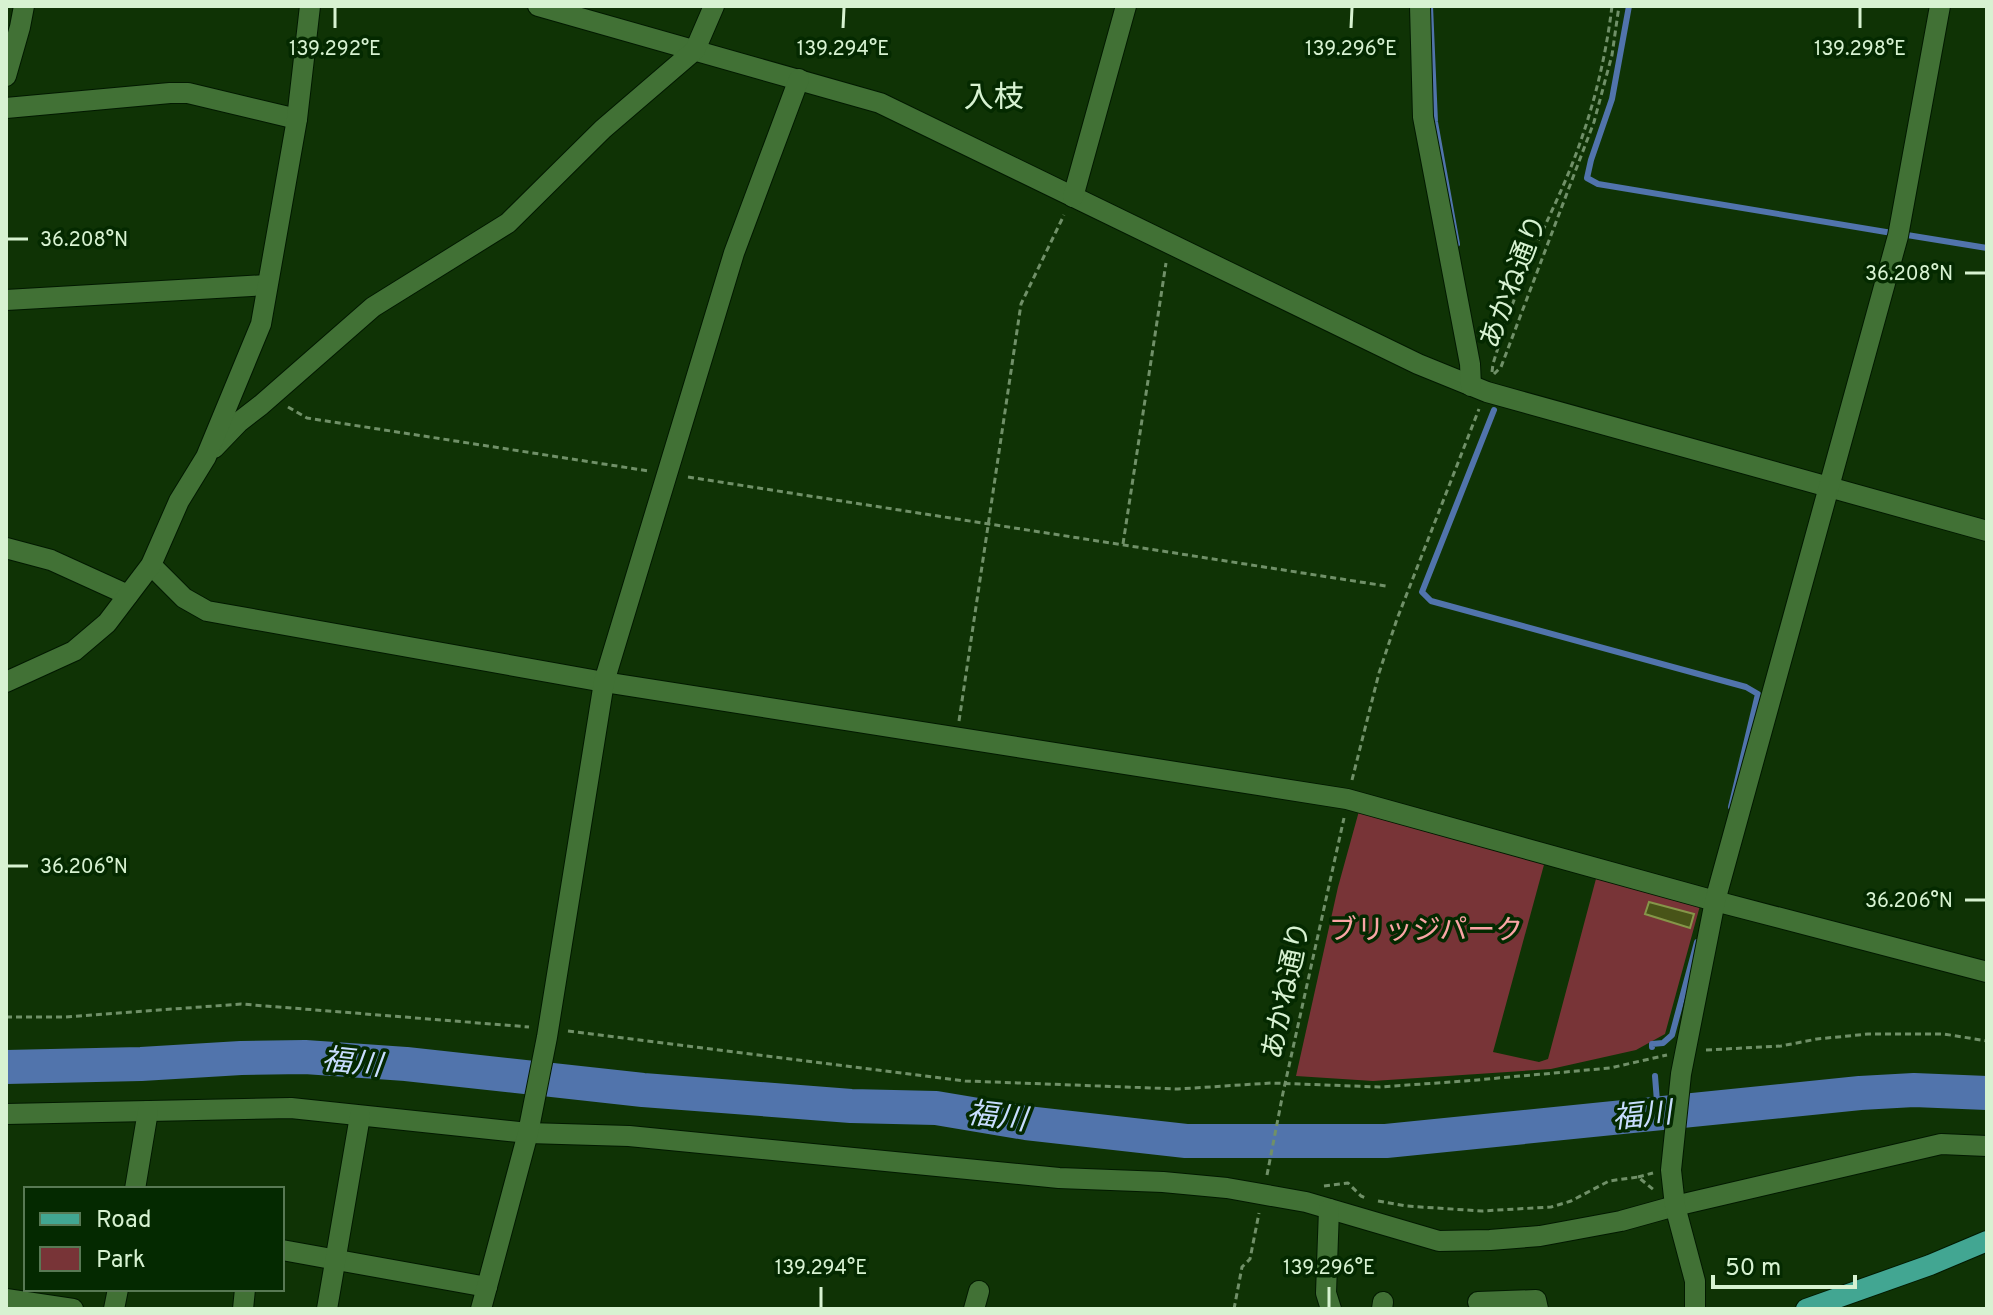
<svg xmlns="http://www.w3.org/2000/svg" width="1993" height="1315" font-family="Overpass,'Noto Sans JP',sans-serif">
  <style>
    .green { fill: #783437 }
    .lines { fill: none; stroke-linecap: round; stroke-linejoin: round }
    .stream { stroke: #5174ac; stroke-width: 6 }
    .river { stroke: #5174ac; stroke-width: 34 }
    .building { fill: #485418; stroke: #859649; stroke-width: 2 }
    .minor-casing { stroke: #021900; stroke-width: 22 }
    .major-casing { stroke: #021900; stroke-width: 22 }
    .path { stroke: #709068; stroke-width: 3; stroke-dasharray: 6 4; stroke-linecap: butt }
    .minor { stroke: #417135; stroke-width: 20 }
    .major { stroke: #42a692; stroke-width: 20 }
    .ticks { fill: none; stroke: #d7f2d1; stroke-width: 3 }
    .labels { text-anchor: middle; stroke-width: 7; stroke-linejoin: round; paint-order: stroke }
    .street-label { font-size: 28px; fill: #d7f2d1; stroke: #042900 }
    .park-label { font-size: 28px; fill: #faa5a5; stroke: #042900 }
    .neighbourhood-label { font-size: 30px; fill: #d7f2d1; stroke: #042900 }
    .water-label { font-size: 30px; font-style: italic; fill: #c8ddfe; stroke: #042900 }
    .ticks-label { font-size: 20px; text-anchor: middle; fill: #d7f2d1; stroke: #042900; stroke-width: 7; stroke-linejoin: round; paint-order: stroke }
  </style>
  <rect width="100%" height="100%" fill="#0f3305"/>
  <!-- green -->
  <path class="green" d="M1359 811 1545 861 1493 1052 1539 1062 1548 1059 1597 875 1701 902 1665 1034 1636 1050 1551 1069 1373 1081 1296 1076 1338 887Z"/>
  <g class="lines">
    <!-- stream -->
    <g class="stream">
      <path d="M1430 6 1435 122 1457 244"/>
      <path d="M1629 6 1612 99 1591 160 1587 178 1598 184 1892 233"/>
      <path d="M1907 235 1987 248"/>
      <path d="M1494 410 1422 592 1431 601 1746 687 1758 694 1731 807"/>
      <path d="M1652 1047V1044L1663 1043 1672 1035 1697 942"/>
      <path d="M1655 1076 1658 1114"/>
    </g>
    <!-- river -->
    <path class="river" d="M6 1067 141 1064 241 1058 305 1057 406 1064 643 1090 851 1106 936 1108 1026 1123 1186 1141H1386L1860 1093 1914 1090 1987 1093"/>
  </g>
  <!-- building -->
  <path class="building" d="M1649 902 1694 914 1690 928 1645 914Z"/>
  <g class="lines">
    <defs>
      <g id="minor">
        <path d="M538 6 880 103 1418 364 1487 392 1987 531"/>
        <path d="M1420 6 1423 117 1470 364 1471 386"/>
        <path d="M6 76 20 27 24 6"/>
        <path d="M6 108 170 93H188L297 119"/>
        <path d="M1073 197 1126 6"/>
        <path d="M6 300 267 285"/>
        <path d="M214 448 239 422 261 405 373 307 508 223 603 129 695 50 714 6"/>
        <path d="M6 548 51 560 128 595"/>
        <path d="M151 565 184 598 207 611 604 682 1347 799 1715 901 1987 972"/>
        <path d="M6 682 74 651 107 623 151 565 179 501 206 457 261 324 297 119 310 6"/>
        <path d="M6 1114 291 1108 528 1133 629 1136 1059 1178 1163 1182 1227 1188 1306 1202 1439 1241 1490 1240 1540 1236 1621 1221 1675 1206 1941 1144 1987 1146"/>
        <path d="M135 1189 148 1111"/>
        <path d="M1329 1209 1326 1293 1331 1309"/>
        <path d="M282 1250 487 1287"/>
        <path d="M6 1299 73 1309"/>
        <path d="M1478 1302 1536 1300 1538 1309"/>
        <path d="M114 1309 118 1289"/>
        <path d="M243 1309 245 1289"/>
        <path d="M327 1309 360 1116"/>
        <path d="M481 1309 528 1133 547 1037 604 682 734 253 799 79"/>
        <path d="M974 1309 979 1291"/>
        <path d="M1382 1309 1383 1302"/>
        <path d="M1695 1309V1281L1675 1206 1671 1170 1681 1074 1715 901 1898 236 1940 6"/>
      </g>
      <path id="major" d="M1806 1309 1930 1265 1987 1241"/>
    </defs>
    <!-- minor casing -->
    <use href="#minor" class="minor-casing"/>
    <!-- major casing -->
    <use href="#major" class="major-casing"/>
    <!-- path -->
    <g class="path">
      <path d="M1492 372 1493 364C1503 331 1514 298 1527 266 1543 228 1562 192 1576 154 1594 106 1606 56 1612 6"/>
      <path d="M1494 374 1501 367 1594 122 1612 55 1619 6"/>
      <path d="M288 407 307 418 649 471"/>
      <path d="M688 477 1386 586"/>
      <path d="M1123 544 1166 263"/>
      <path d="M959 721 1021 304 1064 215"/>
      <path d="M1352 780 1379 673 1397 619 1479 409"/>
      <path d="M6 1017H65L241 1004 529 1027"/>
      <path d="M568 1031 965 1081 1178 1089 1271 1083 1380 1087 1465 1081 1610 1068 1667 1055"/>
      <path d="M1706 1050 1781 1046 1817 1039 1868 1034H1944L1987 1041"/>
      <path d="M1267 1175 1283 1093 1344 818"/>
      <path d="M1638 1177 1653 1173"/>
      <path d="M1324 1186 1348 1183 1361 1196 1366 1198"/>
      <path d="M1378 1201 1406 1206 1482 1211 1551 1207 1571 1201 1609 1181 1638 1177 1654 1190"/>
      <path d="M1234 1309 1242 1267 1250 1259 1259 1213"/>
    </g>
    <!-- minor -->
    <use href="#minor" class="minor"/>
    <!-- major -->
    <use href="#major" class="major"/>
  </g>
  <!-- ticks -->
  <path class="ticks" d="M335 28V8M843 28 844 8M1351 28 1352 8M1860 28V8M8 239H28M1965 273H1985M8 866H28M1965 900H1985M821 1307V1287M1329 1307V1287"/>
  <g class="labels">
    <!-- street labels -->
    <g class="street-label">
      <text transform="translate(1512 281) rotate(-69)" y="10">あかね通り</text>
      <text transform="translate(1285 990) rotate(-78)" y="10">あかね通り</text>
    </g>
    <!-- park labels -->
    <g class="park-label">
      <text x="1426" y="939">ブリッジパーク</text>
    </g>
    <!-- neighbourhood labels -->
    <g class="neighbourhood-label">
      <text x="994" y="107">入枝</text>
    </g>
    <!-- water labels -->
    <g class="water-label">
      <text transform="translate(352 1062) rotate(6)" y="10">福川</text>
      <text transform="translate(1642 1115) rotate(-6)" y="10">福川</text>
      <text transform="translate(997 1116) rotate(7)" y="10">福川</text>
    </g>
  </g>
  <g class="ticks-label">
    <text x="335" y="55">139.292°E</text>
    <text x="843" y="55">139.294°E</text>
    <text x="1351" y="55">139.296°E</text>
    <text x="1860" y="55">139.298°E</text>
    <text x="84" y="246">36.208°N</text>
    <text x="1909" y="280">36.208°N</text>
    <text x="84" y="873">36.206°N</text>
    <text x="1909" y="907">36.206°N</text>
    <text x="821" y="1274">139.294°E</text>
    <text x="1329" y="1274">139.296°E</text>
  </g>
  <!-- border -->
  <rect width="1993" height="1315" fill="none" stroke="#d7f2d1" stroke-width="16"/>
  <!-- legend -->
  <rect x="24" y="1187" width="260" height="104" fill="#042900" stroke="#587954" stroke-width="2"/>
  <rect x="40" y="1213" width="40" height="12" fill="#42a692" stroke="#587954" stroke-width="2"/>
  <text x="96" y="1227" font-size="24" fill="#d7f2d1">Road</text>
  <rect x="40" y="1247" width="40" height="24" fill="#783437" stroke="#587954" stroke-width="2"/>
  <text x="96" y="1267" font-size="24" fill="#d7f2d1">Park</text>
  <!-- scale -->
  <path d="M1713 1275v12h142v-12" fill="none" stroke="#d7f2d1" stroke-width="4"/>
  <text x="1725" y="1275" font-size="24" fill="#d7f2d1" stroke="#042900" stroke-width="6" paint-order="stroke">50 m</text>
</svg>
